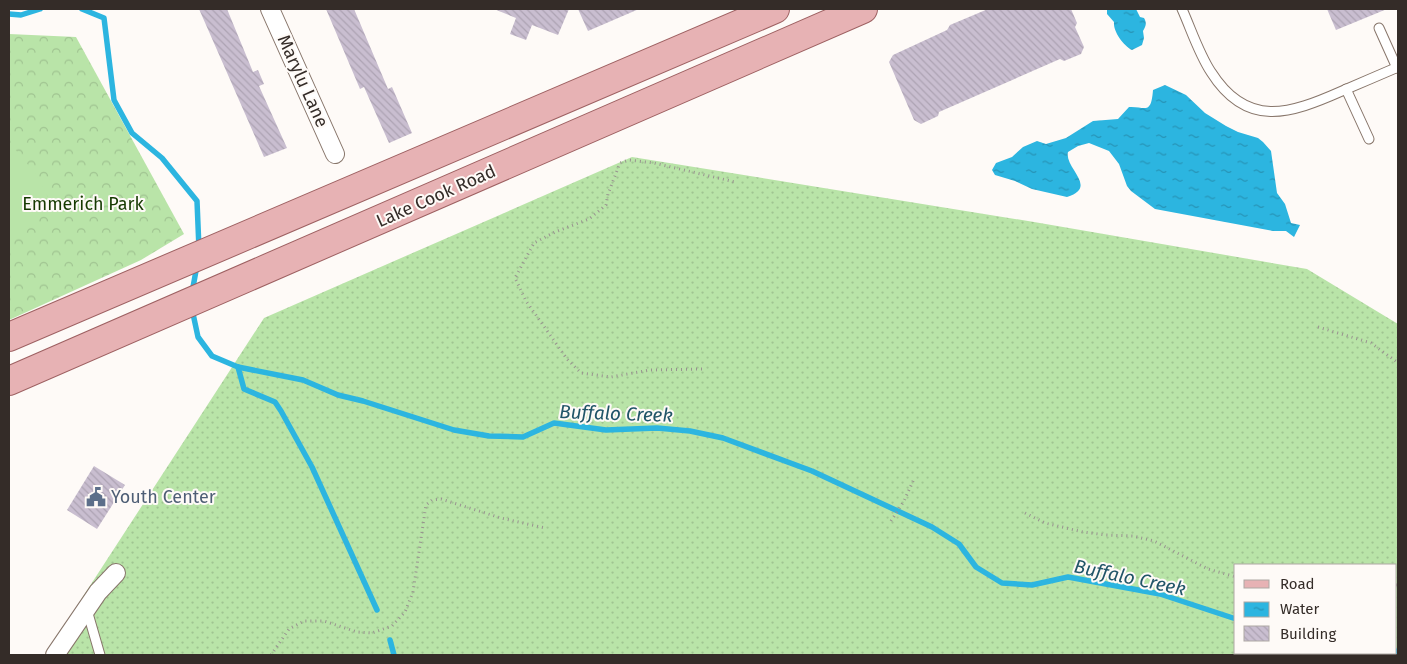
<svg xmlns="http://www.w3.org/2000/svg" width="1407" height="664" font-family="'Fira Sans',sans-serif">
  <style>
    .grass { fill: url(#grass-dots); fill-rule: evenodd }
    .forest { fill: url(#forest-crowns) }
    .garden { fill: #b9e4a8 }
    .water { fill: url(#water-ripples) }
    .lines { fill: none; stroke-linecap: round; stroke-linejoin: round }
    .stream { stroke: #2cb5e0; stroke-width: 5.5 }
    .building { fill: url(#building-back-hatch) }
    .service-casing { stroke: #88766b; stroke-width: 11 }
    .minor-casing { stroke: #88766b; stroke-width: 20 }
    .primary-casing { stroke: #9e6162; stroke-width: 30 }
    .path { stroke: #98928f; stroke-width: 3; stroke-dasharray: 1 4; stroke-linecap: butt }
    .service { stroke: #fff; stroke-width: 9 }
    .minor { stroke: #fff; stroke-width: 18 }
    .primary { stroke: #e7b2b4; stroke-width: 28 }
    .labels { text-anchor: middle; stroke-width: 4; stroke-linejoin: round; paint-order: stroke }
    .street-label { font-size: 18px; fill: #342c28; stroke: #fefaf7 }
    .park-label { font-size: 18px; fill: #163a00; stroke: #fefaf7 }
    .service-label { font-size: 18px; fill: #4e5e75; stroke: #fefaf7; text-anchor: start }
    .water-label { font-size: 19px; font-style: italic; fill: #215568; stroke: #fefaf7 }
  </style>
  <defs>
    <pattern id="grass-dots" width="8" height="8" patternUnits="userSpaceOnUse" patternTransform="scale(1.25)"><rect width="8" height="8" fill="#b9e4a8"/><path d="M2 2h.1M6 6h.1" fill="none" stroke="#a0c491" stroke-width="1.8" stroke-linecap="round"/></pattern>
    <pattern id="forest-crowns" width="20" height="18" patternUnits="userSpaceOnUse" patternTransform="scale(1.25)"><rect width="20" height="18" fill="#b9e4a8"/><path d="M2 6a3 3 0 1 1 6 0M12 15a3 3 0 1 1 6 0" fill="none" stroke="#a0c491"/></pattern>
    <pattern id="water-ripples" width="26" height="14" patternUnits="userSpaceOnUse" patternTransform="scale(1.25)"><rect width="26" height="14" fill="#2cb5e0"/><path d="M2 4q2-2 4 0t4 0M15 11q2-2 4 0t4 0" fill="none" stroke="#2693b6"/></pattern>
    <pattern id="building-back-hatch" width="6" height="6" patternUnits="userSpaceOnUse" patternTransform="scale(1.25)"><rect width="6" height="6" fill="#c9bed0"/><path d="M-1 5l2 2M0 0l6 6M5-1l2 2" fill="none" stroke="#ada3b3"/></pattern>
  </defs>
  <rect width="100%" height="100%" fill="#fefaf7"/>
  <!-- grass -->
  <path class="grass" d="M632 157 1034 222 1307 269 1398 324V655H55L82 598 264 318ZM1236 565H1396V653H1236Z"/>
  <!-- forest -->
  <path class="forest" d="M9 34 76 37 184 234 141 260 9 320Z"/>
  <!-- garden -->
  <path class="garden" d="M9 142 35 173 49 199 9 236Z"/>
  <!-- water -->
  <g class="water">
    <path d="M1107 9H1136L1140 17 1144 18C1147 23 1146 26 1143 31L1144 38 1142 45 1132 50C1124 46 1113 32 1114 22L1107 14Z"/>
    <path d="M1165 85 1186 95 1205 113 1226 126 1238 132 1258 138 1263 142 1271 151 1277 193 1285 204 1291 223 1300 225 1294 237 1286 231H1273L1155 209 1131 191 1127 186 1119 164 1109 151 1089 143 1078 146 1068 152C1064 168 1099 187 1067 197L1032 189 1015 181 995 175 992 170 996 163 1012 157 1023 147 1037 141 1046 144 1066 138 1093 121 1118 119 1129 107C1145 106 1151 116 1153 90Z"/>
  </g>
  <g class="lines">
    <!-- stream -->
    <g class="stream">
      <path d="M82 9 104 18 114 100 132 133 162 158 197 201 199 249"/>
      <path d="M9 14 21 15 40 9"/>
      <path d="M192 293 197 265"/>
      <path d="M192 309 198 337 212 356 238 367 303 380 338 395 363 401 454 430 489 436 523 437 554 423 606 430 657 428 690 431 723 438 812 471 932 527 959 544 976 567 1002 583 1032 585 1068 577 1160 594 1236 619"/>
      <path d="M238 367 244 389 275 402 281 411 312 467 377 610"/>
      <path d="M390 640 394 655"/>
      <path d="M1396 651 1398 652"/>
    </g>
  </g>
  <!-- building -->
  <g class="building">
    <path d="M199 9H227L253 72 258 70 264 84 259 86 287 148 264 157Z"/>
    <path d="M326 9H354L388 89 392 87 412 133 389 143 364 87 360 89Z"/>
    <path d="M494 9H569L558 35 532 25 526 40 510 34 516 18Z"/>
    <path d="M578 9H639L588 31Z"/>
    <path d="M988 9H1071L1077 23 1075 27 1084 47 1081 54 1064 61 1060 59 939 112 938 116 921 124 914 120 889 62 893 55 947 30 950 25Z"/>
    <path d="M1327 9H1387L1336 30Z"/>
    <path d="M94 466 125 485 97 529 67 510Z"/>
  </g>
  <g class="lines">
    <defs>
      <g id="service">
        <path d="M1182 9C1191 29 1199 54 1211 72 1247 129 1290 114 1342 91 1361 83 1379 75 1398 67"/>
        <path d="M1379 28 1397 68"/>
        <path d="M1346 89 1369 139"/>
        <path d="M87 610 100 655"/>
      </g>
      <g id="minor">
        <path d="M270 9 335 154"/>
        <path d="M55 655 98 592 116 573"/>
      </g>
      <g id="primary">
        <path d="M9 337 775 9"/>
        <path d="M9 381 863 9"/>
      </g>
    </defs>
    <!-- service casing -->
    <use href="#service" class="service-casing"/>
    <!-- minor casing -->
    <use href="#minor" class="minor-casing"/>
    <!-- primary casing -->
    <use href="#primary" class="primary-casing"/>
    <!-- path -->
    <g class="path">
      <path d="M1318 327 1371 343 1397 362"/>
      <path d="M702 369 650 370 611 377 581 373 567 359 526 301 515 278 534 243 555 232 589 219 606 205 608 194 620 163 629 160 654 163 735 182"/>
      <path d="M1025 513 1045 523 1083 532 1106 535 1133 536 1154 541 1208 569 1236 577"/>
      <path d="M891 521 904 501 914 479"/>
      <path d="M1396 585H1398"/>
      <path d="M271 655 289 629 304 621H324L357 632 372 633 392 626 405 612 413 592 426 505 432 500 441 499 501 518 545 528"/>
    </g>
    <!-- service -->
    <use href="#service" class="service"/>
    <!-- minor -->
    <use href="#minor" class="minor"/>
    <!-- primary -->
    <use href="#primary" class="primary"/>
  </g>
  <!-- icons -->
  <defs>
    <symbol id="civic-bare" viewBox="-9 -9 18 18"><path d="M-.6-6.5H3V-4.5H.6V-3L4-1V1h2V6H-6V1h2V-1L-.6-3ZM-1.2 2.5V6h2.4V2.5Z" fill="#5c6f8a" stroke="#fefaf7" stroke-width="2.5" paint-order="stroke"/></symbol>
  </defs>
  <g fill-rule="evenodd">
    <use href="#civic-bare" x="82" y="483" width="28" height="28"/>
  </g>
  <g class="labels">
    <!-- street labels -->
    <g class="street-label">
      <text transform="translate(303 81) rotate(66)" y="6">Marylu Lane</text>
      <text transform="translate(436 196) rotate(-24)" y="6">Lake Cook Road</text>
    </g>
    <!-- park labels -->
    <g class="park-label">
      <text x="83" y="210">Emmerich Park</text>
    </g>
    <!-- service labels -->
    <g class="service-label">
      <text x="111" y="503">Youth Center</text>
    </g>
    <!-- water labels -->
    <g class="water-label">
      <text transform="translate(616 413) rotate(2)" y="7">Buffalo Creek</text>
      <text transform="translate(1130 577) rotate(12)" y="7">Buffalo Creek</text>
    </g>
  </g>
  <!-- border -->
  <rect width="1407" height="664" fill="none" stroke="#342c28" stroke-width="20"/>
  <!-- legend -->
  <rect x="1234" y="564" width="162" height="90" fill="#fefaf7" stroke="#ada8a4"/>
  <rect x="1244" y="580" width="25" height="8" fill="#e7b2b4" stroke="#ada8a4"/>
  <text x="1280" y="589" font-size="15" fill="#342c28">Road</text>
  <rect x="1244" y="602" width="25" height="15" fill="url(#water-ripples)" stroke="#ada8a4"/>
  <text x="1280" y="614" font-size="15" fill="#342c28">Water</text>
  <rect x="1244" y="626" width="25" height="15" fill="url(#building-back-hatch)" stroke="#ada8a4"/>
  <text x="1280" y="639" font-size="15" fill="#342c28">Building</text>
</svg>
